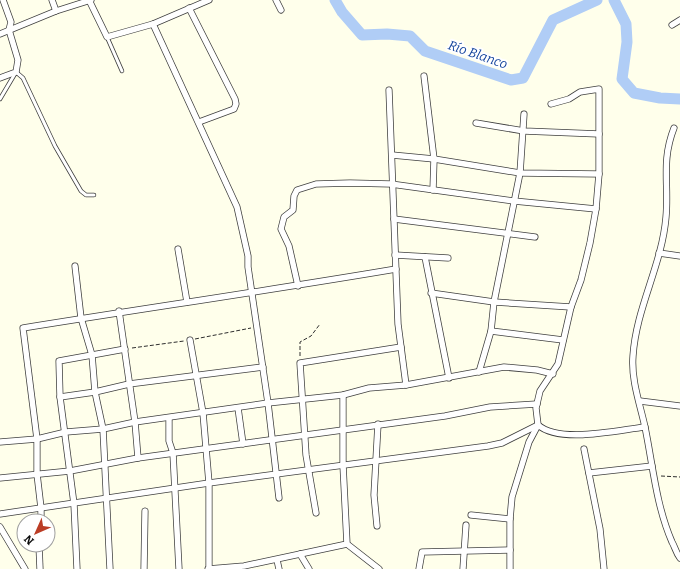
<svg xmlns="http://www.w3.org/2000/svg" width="680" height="569" font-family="Bitter,serif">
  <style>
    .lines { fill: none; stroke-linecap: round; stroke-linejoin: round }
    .river { stroke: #b0cdf6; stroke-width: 11 }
    .service-casing { stroke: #3f3f3f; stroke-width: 4.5 }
    .minor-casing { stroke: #3f3f3f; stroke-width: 7 }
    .path { stroke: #2e2e2e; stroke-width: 1; stroke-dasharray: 4 2; stroke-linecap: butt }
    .service { stroke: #fff; stroke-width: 3 }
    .minor { stroke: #fff; stroke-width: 5.5 }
    .labels { text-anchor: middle; stroke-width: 4; stroke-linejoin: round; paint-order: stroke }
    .water-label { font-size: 13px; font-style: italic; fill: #16469d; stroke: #fff }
  </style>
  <rect width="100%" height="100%" fill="#ffffeb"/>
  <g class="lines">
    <!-- river -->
    <g class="river">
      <path d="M335 0 342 12 362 35 387 34 410 36 425 51 511 80 523 78 553 20 597 0"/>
      <path d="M614 0 626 24 627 42 622 79 634 93 660 98 680 99"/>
    </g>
    <defs>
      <g id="service">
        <path d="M107 37 122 71"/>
        <path d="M0 99 16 72 23 78 55 146 81 191 86 195H94"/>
      </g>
      <g id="minor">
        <path d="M52 0 56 11"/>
        <path d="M89 0 107 37 153 24 237 207 248 256V267L268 403 279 498"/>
        <path d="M276 0 281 10"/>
        <path d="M189 8 235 99 236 104 234 109 199 122"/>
        <path d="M153 24 209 0"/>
        <path d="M672 25 680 20"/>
        <path d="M0 34 56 11 91 0"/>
        <path d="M424 76 434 159 433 190"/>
        <path d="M0 78 16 72 18 60 9 30 11 22 3 0"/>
        <path d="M389 90 398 324 406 385"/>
        <path d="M476 123 524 131 599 134"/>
        <path d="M674 128C661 161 669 184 666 217 662 265 636 308 633 356 631 380 640 404 645 427 653 466 656 505 672 542 675 547 676 553 680 558"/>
        <path d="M392 155 434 159 520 173 599 174"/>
        <path d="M394 219 535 237"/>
        <path d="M178 249 187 302"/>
        <path d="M659 253 680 256"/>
        <path d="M395 255 448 258"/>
        <path d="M425 257 449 378"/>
        <path d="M75 266 81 318 92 355 95 392 103 429 110 569"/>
        <path d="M298 286 289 246 281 229 284 217 293 210 294 196 297 190 316 184 350 183 391 184 514 201 596 209"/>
        <path d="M431 293 494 302 571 307"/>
        <path d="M119 311 135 422 138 458"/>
        <path d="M491 331 563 340"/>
        <path d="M190 340 203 413 209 483V569"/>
        <path d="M479 372 491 331 494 302 520 173 524 114"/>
        <path d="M343 395V465L347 544 379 569"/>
        <path d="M60 397 95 392 129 384 263 367"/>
        <path d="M640 401 680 406"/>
        <path d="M238 408 243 444"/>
        <path d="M169 418V441L173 453 179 569"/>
        <path d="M0 442 37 439 66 432 103 429 135 422 268 403 343 395 369 388 406 385 504 367 537 370 553 374"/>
        <path d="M584 449 600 529 604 569"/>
        <path d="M589 473 652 466"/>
        <path d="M0 478 70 471 138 458 445 416 490 407 537 404"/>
        <path d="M316 513 306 455 300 363 401 347"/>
        <path d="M0 514 209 483 488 446 502 443 538 425C560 444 618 430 645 427"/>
        <path d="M471 515 510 519"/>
        <path d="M41 521V508L37 474V439L23 328C147 308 272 290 396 269"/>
        <path d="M377 526 374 495 378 424"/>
        <path d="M0 527 25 569"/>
        <path d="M39 545 40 569"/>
        <path d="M300 554 309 569"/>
        <path d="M277 560 279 569"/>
        <path d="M77 569 74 504 60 397 59 361 125 349"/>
        <path d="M144 569 145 511"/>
        <path d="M208 569 244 566 347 544"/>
        <path d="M419 569 422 552 510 550"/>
        <path d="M463 569 466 525"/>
        <path d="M510 569V519L512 497 529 442 538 425 536 408 540 391 558 364 571 307 581 280 590 243 596 209 599 174V89L580 92 569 99 551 104"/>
      </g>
    </defs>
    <!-- service casing -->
    <use href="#service" class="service-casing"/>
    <!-- minor casing -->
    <use href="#minor" class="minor-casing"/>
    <!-- path -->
    <g class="path">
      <path d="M195 339 251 328"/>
      <path d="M132 348 184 341"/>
      <path d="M300 356V342L311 336 320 324"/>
      <path d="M661 476 680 477"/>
    </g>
    <!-- service -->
    <use href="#service" class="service"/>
    <!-- minor -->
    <use href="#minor" class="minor"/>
  </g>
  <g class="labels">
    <!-- water labels -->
    <g class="water-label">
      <text transform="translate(478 54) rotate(19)" y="5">Río Blanco</text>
    </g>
  </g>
  <!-- north arrow -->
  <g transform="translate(36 533) rotate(225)"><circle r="19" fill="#ffffff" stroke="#9e9e9e"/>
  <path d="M0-3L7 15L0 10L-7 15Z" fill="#bb3d25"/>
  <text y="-6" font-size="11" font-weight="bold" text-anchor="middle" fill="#0c0c0c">N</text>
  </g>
</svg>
